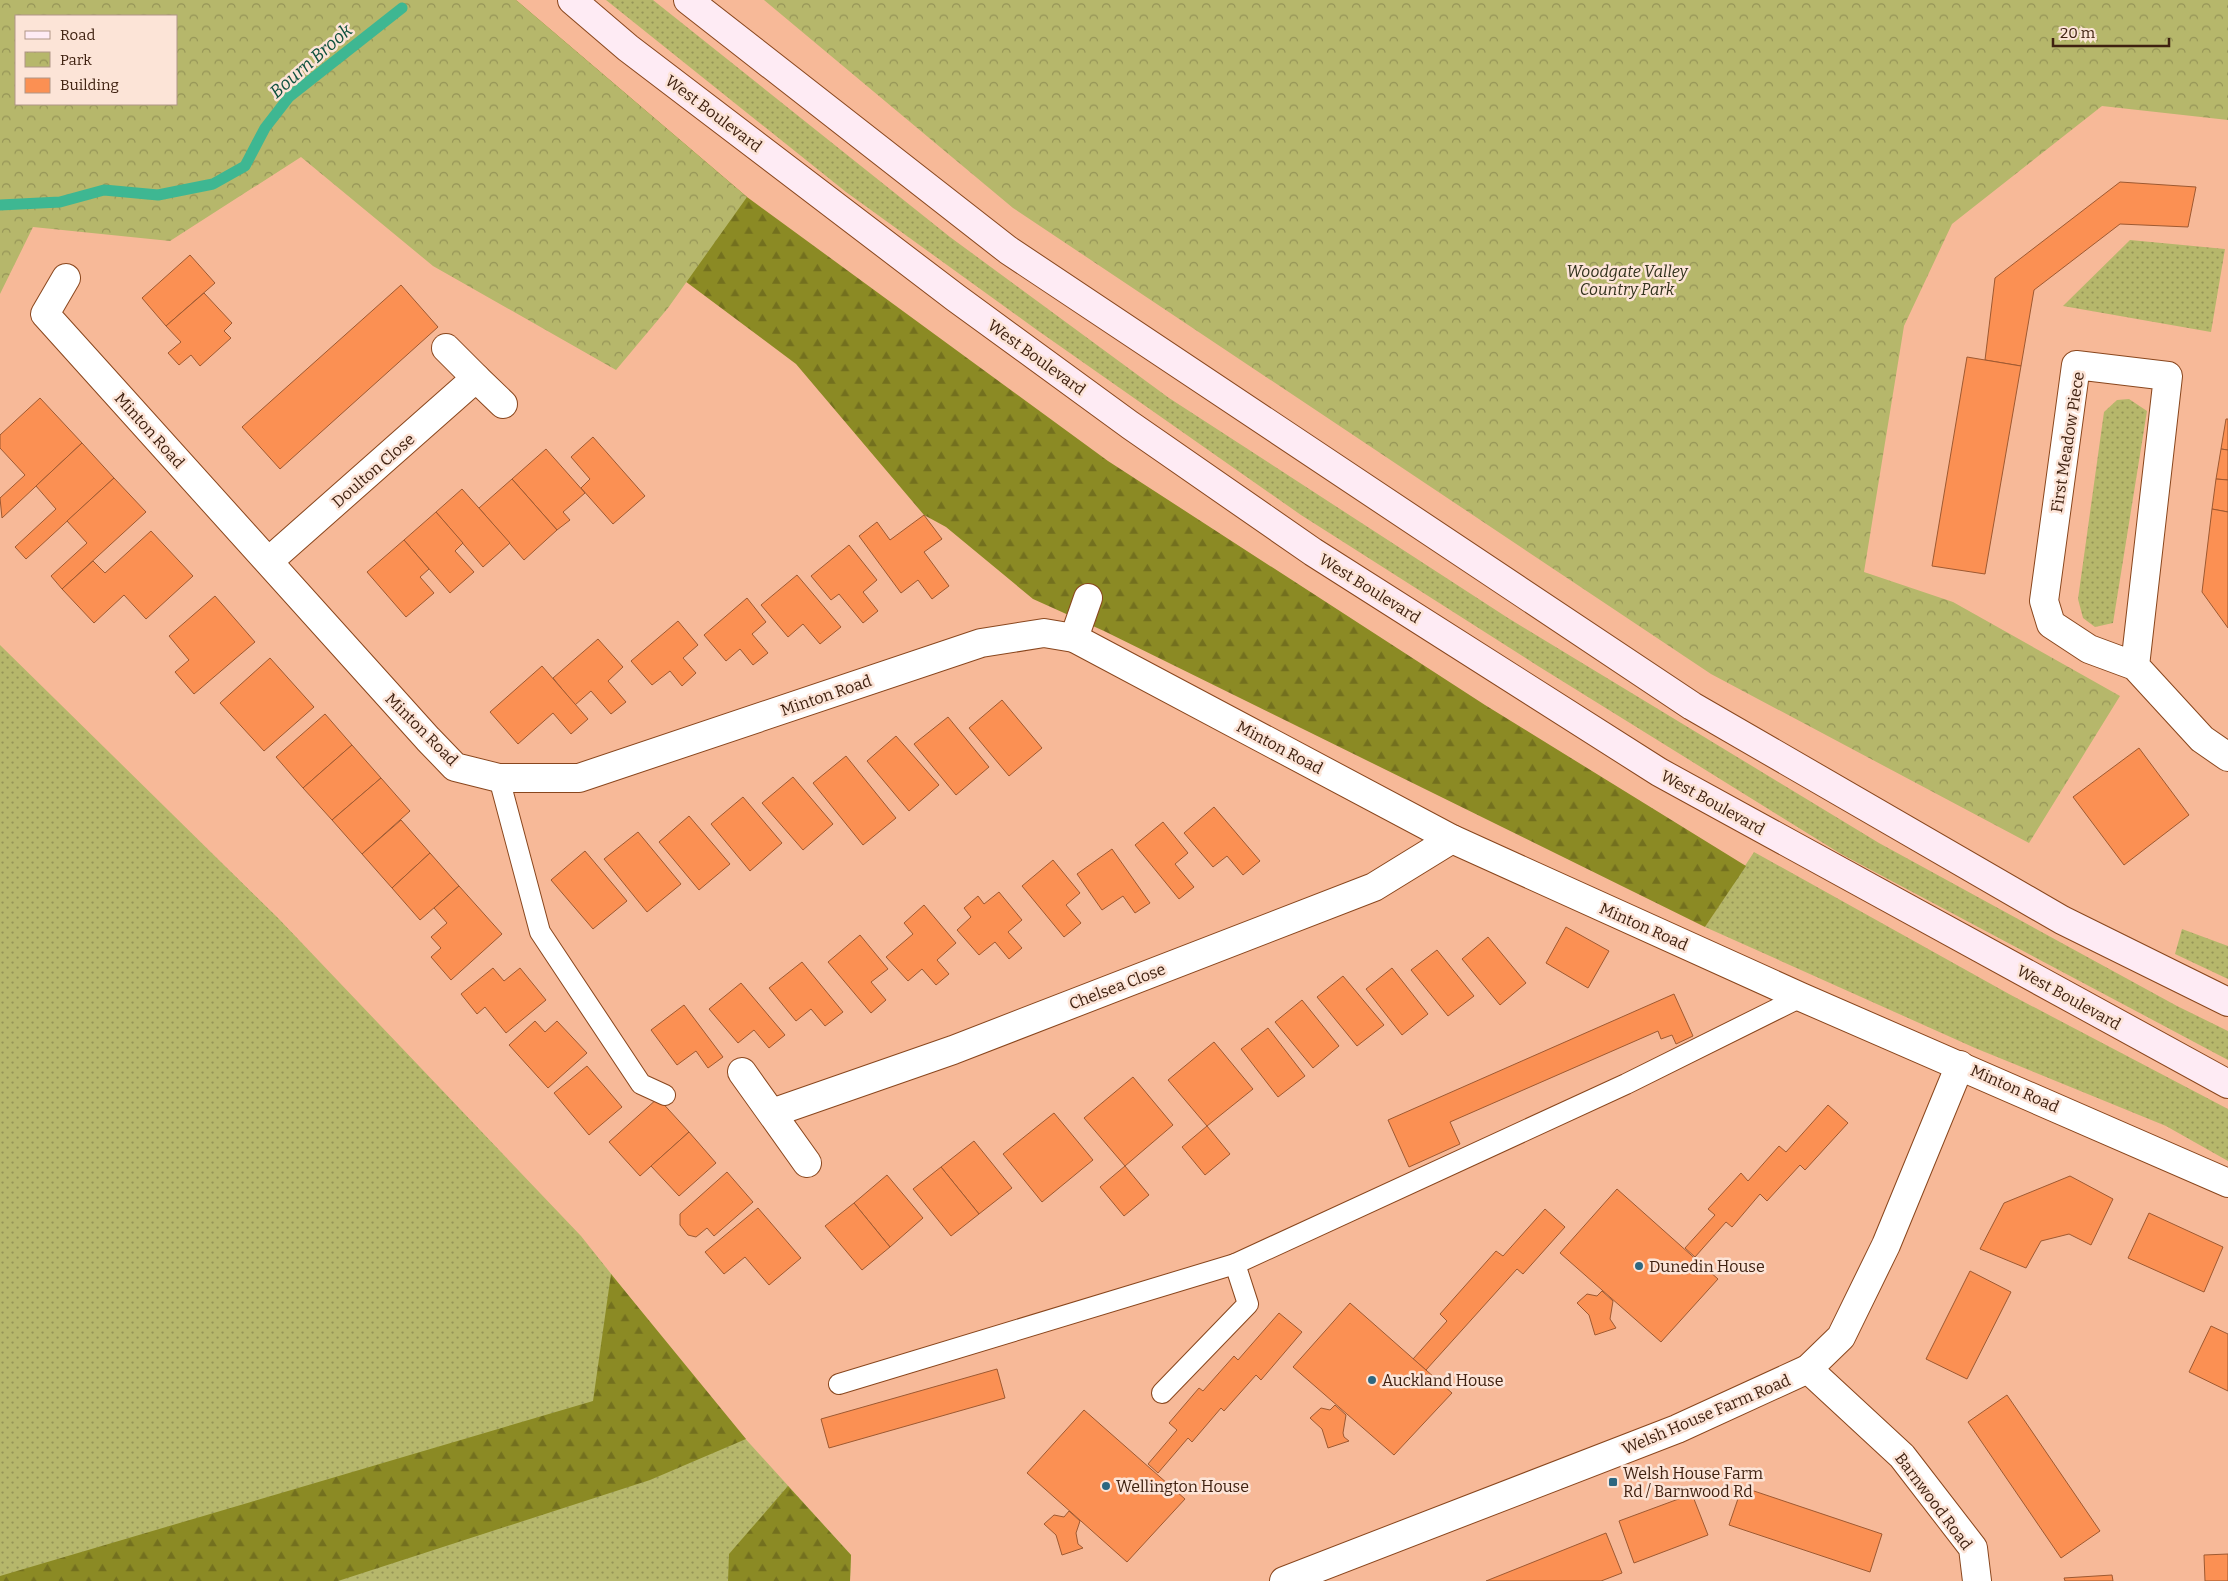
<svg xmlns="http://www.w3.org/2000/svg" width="2228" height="1581" font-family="Bitter,serif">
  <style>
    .grass { fill: url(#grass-dots) }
    .forest { fill: url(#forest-firs) }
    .park { fill: url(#park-crowns); fill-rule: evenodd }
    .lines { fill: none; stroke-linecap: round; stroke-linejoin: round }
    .stream { stroke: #3eb792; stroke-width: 11 }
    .building { fill: #fb9053; stroke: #9e5931 }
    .service-casing { stroke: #89461d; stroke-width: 22 }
    .minor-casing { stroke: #89461d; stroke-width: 30 }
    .secondary-casing { stroke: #89461d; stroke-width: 30 }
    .service { stroke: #fff; stroke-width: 20 }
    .minor { stroke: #fff; stroke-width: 28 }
    .secondary { stroke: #feebf4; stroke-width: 28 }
    .poi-dot { fill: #2d6780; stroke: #fce4d7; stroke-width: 2 }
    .labels { text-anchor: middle; stroke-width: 5; stroke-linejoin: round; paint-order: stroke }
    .street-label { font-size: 16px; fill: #3f2110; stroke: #fce4d7 }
    .park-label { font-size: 16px; font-style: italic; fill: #31311c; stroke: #fce4d7 }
    .poi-label { font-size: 16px; fill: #3f2110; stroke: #fce4d7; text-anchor: start }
    .water-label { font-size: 18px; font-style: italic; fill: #0e513e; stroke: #fce4d7 }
  </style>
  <defs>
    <pattern id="grass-dots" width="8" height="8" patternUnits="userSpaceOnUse" patternTransform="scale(1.25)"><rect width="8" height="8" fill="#b6b76b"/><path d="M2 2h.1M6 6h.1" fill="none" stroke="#959457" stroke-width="1.8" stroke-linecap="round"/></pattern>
    <pattern id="forest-firs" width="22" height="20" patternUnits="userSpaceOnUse" patternTransform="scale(1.25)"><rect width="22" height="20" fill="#8b8a24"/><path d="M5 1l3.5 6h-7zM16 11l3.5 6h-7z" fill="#73701e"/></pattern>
    <pattern id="park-crowns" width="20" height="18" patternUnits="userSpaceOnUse" patternTransform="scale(1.25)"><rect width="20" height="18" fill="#b6b76b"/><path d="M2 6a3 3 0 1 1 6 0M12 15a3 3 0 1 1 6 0" fill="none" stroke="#959457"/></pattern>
  </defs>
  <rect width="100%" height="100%" fill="#f7b998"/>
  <!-- grass -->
  <g class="grass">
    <path d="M606 0H653L950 237 1169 398 1508 618 1879 843 2177 1006 2228 1031V1060L1841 854 1538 666 1301 515 1037 330 846 192Z"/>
    <path d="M2130 240 2225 249 2211 332 2063 306Z"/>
    <path d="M2129 399 2147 411 2113 623 2095 627 2083 618 2078 599 2104 412 2117 400Z"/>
    <path d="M0 645 278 918 581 1236 721 1412 851 1555 850 1581H0Z"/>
    <path d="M1754 852 2009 994 2228 1109V1161L2166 1126 1975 1048 1705 927Z"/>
    <path d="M2182 929 2228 946V979L2175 954Z"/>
  </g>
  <!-- forest -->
  <g class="forest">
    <path d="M516 0 747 197 1108 461 1485 705 1746 866 1705 927 1104 631 1033 599 946 527 924 515 796 364 626 237Z"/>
    <path d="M611 1274 746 1439 650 1480 338 1581H0V1576L593 1401Z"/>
    <path d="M788 1486 851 1555 850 1581H728L729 1554Z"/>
  </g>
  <!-- park -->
  <g class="park">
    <path d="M0 0H516L747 197 668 308 616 370 433 266 301 157 170 241 33 227 0 294ZM176 16V104H16V16Z"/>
    <path d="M764 0H2228V120L2102 106 1952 224 1904 326 1864 572 1953 602 2120 696 2029 843 1711 674 1013 208Z"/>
  </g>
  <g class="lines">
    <!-- stream -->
    <path class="stream" d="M0 205 60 202 104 190 158 195 213 184 245 166 265 128 289 97 402 8"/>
  </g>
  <!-- building -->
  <g class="building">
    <path d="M2120 182 2196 187 2188 227 2120 224 2034 290 2021 366 1985 360 1995 278Z"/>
    <path d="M190 255 215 283 166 326 142 298Z"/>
    <path d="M401 285 438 327 280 469 242 427Z"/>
    <path d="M204 293 232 323 224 331 231 338 200 366 191 355 179 365 168 353 181 342 166 326Z"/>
    <path d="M1967 357 2021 366 1985 574 1932 566Z"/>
    <path d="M40 398 82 443 2 518 0 498 25 475 0 448V435Z"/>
    <path d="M2226 419H2228V450L2221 449Z"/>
    <path d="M593 437 645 496 613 524 581 488 590 479 571 457Z"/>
    <path d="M82 443 114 478 26 559 15 547 56 509 36 486Z"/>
    <path d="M546 449 585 493 563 512 570 520 557 530 512 479Z"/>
    <path d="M2221 449 2228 450V480L2216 479Z"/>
    <path d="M114 478 146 512 62 589 51 576 87 543 67 521Z"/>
    <path d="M512 479 557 530 524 560 479 508Z"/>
    <path d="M2216 479 2228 480V512L2212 509Z"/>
    <path d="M462 489 510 543 483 567 436 512Z"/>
    <path d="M2212 509 2228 512V628L2202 592Z"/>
    <path d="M436 512 463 543 455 551 474 572 450 593 404 540Z"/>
    <path d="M924 515 942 539 924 552 949 586 932 599 918 580 901 593 859 536 877 522 890 540Z"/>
    <path d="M151 531 193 576 146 619 124 595 94 623 62 589 93 561 105 573Z"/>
    <path d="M404 540 429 569 420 577 434 593 406 617 367 572Z"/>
    <path d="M849 545 877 580 863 592 878 611 863 623 839 594 831 600 811 576Z"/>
    <path d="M797 575 841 627 820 644 803 624 788 637 761 605Z"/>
    <path d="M215 596 255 642 194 694 175 672 189 660 169 636Z"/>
    <path d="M747 598 766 622 752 634 768 653 753 665 740 649 726 661 704 635Z"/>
    <path d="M678 621 698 645 683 658 696 673 682 686 670 671 652 685 631 661Z"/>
    <path d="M598 639 623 667 608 681 626 702 611 714 591 691 575 705 553 678Z"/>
    <path d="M270 658 314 707 264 751 220 703Z"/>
    <path d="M542 666 588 719 571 734 553 713 518 744 490 712Z"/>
    <path d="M1002 700 1042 748 1009 776 969 728Z"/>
    <path d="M325 714 352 745 303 788 276 757Z"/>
    <path d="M948 717 989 767 956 795 914 744Z"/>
    <path d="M896 736 939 785 909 811 867 761Z"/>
    <path d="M352 745 381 778 332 820 303 788Z"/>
    <path d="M2139 748 2189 815 2124 865 2073 797Z"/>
    <path d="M846 756 896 818 863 845 813 783Z"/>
    <path d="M793 777 833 824 803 850 762 803Z"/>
    <path d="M381 778 410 811 362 854 332 820Z"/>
    <path d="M743 797 782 843 750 871 711 824Z"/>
    <path d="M1214 807 1260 861 1243 875 1227 856 1213 867 1184 833Z"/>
    <path d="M689 816 730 864 699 890 659 842Z"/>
    <path d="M401 820 430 853 392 888 362 854Z"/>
    <path d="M1163 822 1188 853 1175 864 1194 887 1179 899 1135 845Z"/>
    <path d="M638 832 681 884 647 912 604 859Z"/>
    <path d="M1112 849 1150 903 1135 913 1123 896 1102 910 1077 874Z"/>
    <path d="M585 851 627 901 593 929 551 880Z"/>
    <path d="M430 853 459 886 420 920 392 888Z"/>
    <path d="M1053 860 1080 893 1066 905 1081 923 1064 937 1022 886Z"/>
    <path d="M459 886 502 934 451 980 431 957 441 948 431 937 447 923 434 908Z"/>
    <path d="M999 892 1022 920 1008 932 1022 948 1009 959 995 942 979 955 957 930 971 917 964 908 978 896 984 904Z"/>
    <path d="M924 905 956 943 937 960 949 974 936 985 922 969 908 981 886 957 913 934 904 923Z"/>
    <path d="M1566 927 1609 951 1588 988 1546 963Z"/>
    <path d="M860 935 888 969 871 982 886 1000 871 1013 828 962Z"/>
    <path d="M1488 937 1526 983 1500 1005 1462 959Z"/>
    <path d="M1437 950 1474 996 1448 1016 1411 970Z"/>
    <path d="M802 962 843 1012 825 1026 811 1009 796 1021 769 988Z"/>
    <path d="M493 968 504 981 520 968 546 1000 506 1033 485 1007 477 1014 461 994Z"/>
    <path d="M1392 968 1428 1014 1402 1035 1366 989Z"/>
    <path d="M1343 976 1384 1025 1357 1046 1317 997Z"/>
    <path d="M741 983 785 1035 769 1048 754 1030 738 1043 709 1009Z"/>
    <path d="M1674 994 1693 1036 1676 1044 1672 1035 1661 1039 1658 1031 1450 1122 1460 1144 1409 1167 1388 1120Z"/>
    <path d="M1302 1000 1339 1046 1313 1068 1275 1022Z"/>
    <path d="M684 1005 723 1057 708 1068 696 1051 677 1065 651 1030Z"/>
    <path d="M535 1021 545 1032 557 1021 587 1053 548 1088 509 1045Z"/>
    <path d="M1268 1028 1305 1076 1278 1097 1241 1049Z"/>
    <path d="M1214 1042 1253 1089 1207 1126 1168 1080Z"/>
    <path d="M587 1066 622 1107 589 1135 554 1093Z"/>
    <path d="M1133 1077 1173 1125 1125 1166 1084 1118Z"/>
    <path d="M658 1098 689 1132 640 1176 609 1142Z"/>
    <path d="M1828 1105 1848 1123 1805 1170 1800 1165 1767 1201 1760 1194 1732 1227 1726 1222 1695 1257 1685 1248 1715 1215 1708 1209 1741 1173 1748 1181 1779 1146 1786 1152Z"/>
    <path d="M1054 1113 1093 1160 1042 1202 1003 1154Z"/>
    <path d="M1207 1126 1230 1154 1205 1175 1182 1147Z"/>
    <path d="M689 1132 716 1163 679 1196 651 1166Z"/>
    <path d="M974 1141 1012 1188 979 1214 941 1167Z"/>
    <path d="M1125 1166 1149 1195 1124 1216 1100 1187Z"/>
    <path d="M941 1167 979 1214 951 1236 913 1189Z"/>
    <path d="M727 1172 753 1202 714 1236 707 1228 696 1237 688 1235 680 1225V1214Z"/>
    <path d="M887 1175 923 1218 890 1247 854 1203Z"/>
    <path d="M2070 1176 2113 1199 2091 1245 2069 1234 2041 1241 2026 1268 1980 1249 2004 1203Z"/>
    <path d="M1617 1189 1718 1279 1661 1342 1560 1253Z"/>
    <path d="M854 1203 890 1247 862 1270 825 1226Z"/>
    <path d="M758 1208 801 1258 769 1285 745 1257 724 1274 705 1252Z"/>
    <path d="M1545 1209 1565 1227 1523 1274 1517 1269 1426 1370 1413 1359 1447 1321 1440 1314 1496 1251 1503 1256Z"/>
    <path d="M2149 1213 2223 1247 2204 1292 2128 1258Z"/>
    <path d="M1970 1271 2011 1292 1967 1379 1926 1359Z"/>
    <path d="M1602 1291 1613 1301 1610 1319 1616 1328 1595 1335 1589 1315 1577 1303 1587 1294 1597 1296Z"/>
    <path d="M1350 1303 1452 1393 1394 1455 1293 1367Z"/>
    <path d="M1279 1313 1302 1332 1261 1380 1256 1375 1224 1411 1221 1408 1192 1442 1188 1438 1158 1473 1148 1464 1177 1430 1169 1423 1199 1388 1203 1391 1234 1356 1238 1360Z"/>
    <path d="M2211 1326 2228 1334V1391L2189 1372Z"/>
    <path d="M997 1369 1005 1398 829 1448 821 1419Z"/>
    <path d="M2007 1395 2100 1531 2061 1558 1968 1422Z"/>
    <path d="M1335 1405 1346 1415 1343 1433 1344 1437 1349 1441 1328 1448 1322 1429 1310 1418 1321 1408 1330 1410Z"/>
    <path d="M1084 1410 1185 1499 1127 1562 1027 1473Z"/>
    <path d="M1742 1487 1882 1534 1870 1572 1729 1525Z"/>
    <path d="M1692 1494 1708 1535 1634 1563 1619 1521Z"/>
    <path d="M1069 1511 1080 1521 1076 1533 1078 1544 1083 1548 1062 1555 1056 1535 1044 1524 1054 1515 1064 1517Z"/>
    <path d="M1606 1533 1622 1573 1601 1581H1486Z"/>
    <path d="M2228 1554V1581H2205L2204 1555Z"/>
    <path d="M2112 1575 2113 1581H2065L2064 1578Z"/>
  </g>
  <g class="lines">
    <defs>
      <g id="service">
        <path d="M499 778 540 932 641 1084 665 1095"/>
        <path d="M839 1384 1235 1264 1626 1084 1801 997"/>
        <path d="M1162 1393 1248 1304 1235 1264"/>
      </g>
      <g id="minor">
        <path d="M66 278 45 314 428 739 455 767 499 778H579L981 643 1044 633 1074 638 1452 839 1801 997 2228 1183"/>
        <path d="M446 348 476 378"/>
        <path d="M269 561 476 378 503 404"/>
        <path d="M1074 638 1088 598"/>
        <path d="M2135 666 2168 376 2076 365 2044 601 2051 624 2089 649 2135 666 2202 739 2228 757"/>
        <path d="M742 1072 807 1163"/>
        <path d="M772 1113 953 1050 1374 887 1452 839"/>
        <path d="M1808 1369 1902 1456 1973 1548 1977 1581"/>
        <path d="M1284 1581 1677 1429 1808 1369 1841 1337 1886 1245 1960 1065"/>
      </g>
      <g id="secondary">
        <path d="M572 0 628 48 956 298 1130 425 1313 552 1659 772 2228 1084"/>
        <path d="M688 0 1008 250 1692 706 2062 920 2228 1002"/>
      </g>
    </defs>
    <!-- service casing -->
    <use href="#service" class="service-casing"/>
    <!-- minor casing -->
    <use href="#minor" class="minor-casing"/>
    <!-- secondary casing -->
    <use href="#secondary" class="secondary-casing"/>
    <!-- service -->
    <use href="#service" class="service"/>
    <!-- minor -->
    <use href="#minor" class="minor"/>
    <!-- secondary -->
    <use href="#secondary" class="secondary"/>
  </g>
  <!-- markers -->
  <g class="poi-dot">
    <circle cx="1639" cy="1266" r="5"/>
    <circle cx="1372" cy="1380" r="5"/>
    <rect x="1608" y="1477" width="10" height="10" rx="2.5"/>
    <circle cx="1106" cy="1486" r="5"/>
  </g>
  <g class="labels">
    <!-- street labels -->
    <g class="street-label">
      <text transform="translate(714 113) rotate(37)" y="6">West Boulevard</text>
      <text transform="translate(1037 357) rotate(36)" y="6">West Boulevard</text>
      <text transform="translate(150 430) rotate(48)" y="6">Minton Road</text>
      <text transform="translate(2067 442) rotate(-81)" y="6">First Meadow Piece</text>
      <text transform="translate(373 470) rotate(-41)" y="6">Doulton Close</text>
      <text transform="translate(1370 588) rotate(32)" y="6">West Boulevard</text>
      <text transform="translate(826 695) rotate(-19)" y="6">Minton Road</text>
      <text transform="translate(422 729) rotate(45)" y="6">Minton Road</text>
      <text transform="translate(1280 747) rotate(28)" y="6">Minton Road</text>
      <text transform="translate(1713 802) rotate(29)" y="6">West Boulevard</text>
      <text transform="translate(1644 926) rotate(24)" y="6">Minton Road</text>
      <text transform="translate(1117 986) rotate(-21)" y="6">Chelsea Close</text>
      <text transform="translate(2069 997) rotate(29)" y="6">West Boulevard</text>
      <text transform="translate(2015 1088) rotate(24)" y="6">Minton Road</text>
      <text transform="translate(1706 1414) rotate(-23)" y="6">Welsh House Farm Road</text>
      <text transform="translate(1934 1501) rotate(53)" y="6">Barnwood Road</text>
    </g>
    <!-- park labels -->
    <g class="park-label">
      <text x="1627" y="277">Woodgate Valley<tspan x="1627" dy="18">Country Park</tspan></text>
    </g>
    <!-- poi labels -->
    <g class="poi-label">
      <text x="1649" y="1272">Dunedin House</text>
      <text x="1382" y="1386">Auckland House</text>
      <text x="1623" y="1479">Welsh House Farm<tspan x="1623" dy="18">Rd / Barnwood Rd</tspan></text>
      <text x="1116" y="1492">Wellington House</text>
    </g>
    <!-- water labels -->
    <g class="water-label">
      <text transform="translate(311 61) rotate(-41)" y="6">Bourn Brook</text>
    </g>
  </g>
  <!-- legend -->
  <rect x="15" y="15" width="162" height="90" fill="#fce4d7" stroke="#b09687"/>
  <rect x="25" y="31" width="25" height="8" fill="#feebf4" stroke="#b09687"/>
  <text x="60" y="40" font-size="15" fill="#3f2110">Road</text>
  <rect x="25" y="52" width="25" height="15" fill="url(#park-crowns)" stroke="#b09687"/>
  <text x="60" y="65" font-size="15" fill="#3f2110">Park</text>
  <rect x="25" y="78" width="25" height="15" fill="#fb9053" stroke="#b09687"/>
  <text x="60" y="90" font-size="15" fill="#3f2110">Building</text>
  <!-- scale -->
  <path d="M2053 38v8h116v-8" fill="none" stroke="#3f2110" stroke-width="2.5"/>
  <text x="2060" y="38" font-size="15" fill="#3f2110" stroke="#fce4d7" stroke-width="4" paint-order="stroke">20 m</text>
</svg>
